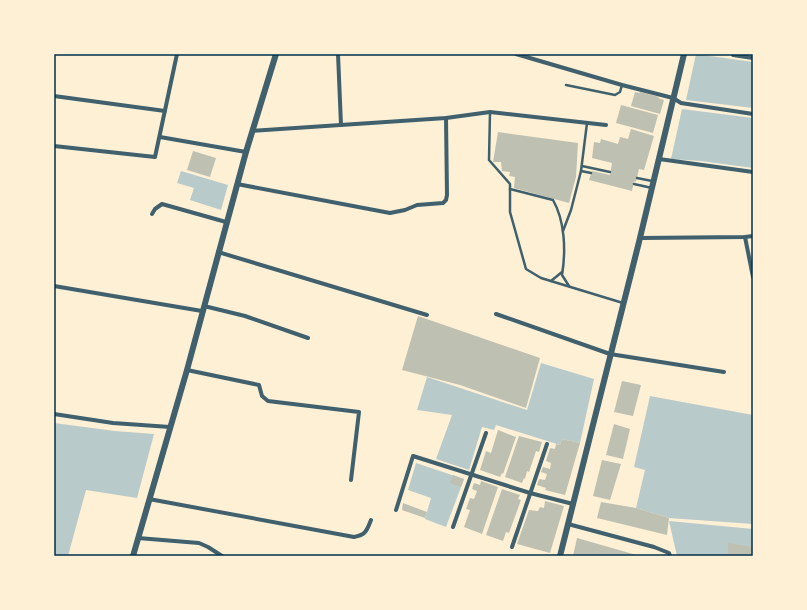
<svg xmlns="http://www.w3.org/2000/svg" width="807" height="610" font-family="'Varela Round',sans-serif">
  <style>
    .green { fill: #b9caca }
    .building { fill: #bec0b2 }
    .lines { fill: none; stroke-linecap: round; stroke-linejoin: round }
    .service { stroke: #3f606c; stroke-width: 2.5 }
    .minor { stroke: #3f606c; stroke-width: 4 }
    .tertiary { stroke: #3f606c; stroke-width: 6 }
    .neatline { fill: none; stroke: #003049; stroke-width: 1.5 }
  </style>
  <rect width="100%" height="100%" fill="#fdf0d5"/>
  <!-- green -->
  <g class="green">
    <path d="M696 54 753 62V108L686 100Z"/>
    <path d="M682 109 753 118V168L701 161 671 159Z"/>
    <path d="M181 171 228 185 221 210 190 200 194 188 177 183Z"/>
    <path d="M541 363 594 379 580 443 562 439 560 445 496 425 494 430 482 427 469 470 436 459 452 415 417 410 427 377 527 410Z"/>
    <path d="M650 396 753 415V524L669 518 636 508 645 470 634 467Z"/>
    <path d="M54 423 115 431 154 434 137 498 86 490 68 556H54Z"/>
    <path d="M416 463 464 479 446 527 425 519 431 498 408 490Z"/>
    <path d="M669 521 753 529V556H677Z"/>
  </g>
  <!-- building -->
  <g class="building">
    <path d="M635 92 639 93 640 92 659 97 658 98 664 100 660 114 631 106Z"/>
    <path d="M621 105 658 115 653 133 616 123Z"/>
    <path d="M631 129 654 136 644 170 639 169 636 182 634 181 632 191 589 180 592 171 610 175 612 163 592 158 594 142 600 143 601 139 618 144 620 137 628 139Z"/>
    <path d="M498 132 578 143 576 177 569 203 514 188 515 177 509 176 510 172 502 171 501 162H493Z"/>
    <path d="M193 151 216 158 210 177 187 170Z"/>
    <path d="M418 316 540 358 526 408 460 385 402 370Z"/>
    <path d="M622 381 641 385 633 416 614 412Z"/>
    <path d="M614 424 630 429 623 459 606 455Z"/>
    <path d="M498 430 516 437 503 474 502 473 500 477 480 470 486 451 491 453Z"/>
    <path d="M519 436 542 442 539 452 536 451 529 472 527 471 525 479 524 478 522 483 505 477Z"/>
    <path d="M562 439 580 443 565 495 545 490 546 488 537 485 539 479 545 480 547 474 541 472 543 467 550 469 551 463 546 461 550 448 555 449 556 444 560 445Z"/>
    <path d="M602 460 621 464 610 500 593 496Z"/>
    <path d="M453 475 464 479 461 487 450 483Z"/>
    <path d="M481 481 498 487 482 534 464 527 470 510 466 509 470 498 474 499 477 491 472 489 474 483 480 485Z"/>
    <path d="M502 489 520 495 518 499 521 500 509 533 506 532 503 541 486 535Z"/>
    <path d="M545 501 564 506 550 553 517 544 529 510 538 511 540 507 544 508Z"/>
    <path d="M601 502 636 508 669 518 667 535 597 518Z"/>
    <path d="M403 503 427 512 425 518 402 510Z"/>
    <path d="M577 538 640 556H573Z"/>
    <path d="M728 543 753 547V556H728Z"/>
  </g>
  <g class="lines">
    <!-- service -->
    <g class="service">
      <path d="M566 85 615 95 620 92 622 85"/>
      <path d="M490 112 489 160 510 184V212L526 269 541 278 623 303"/>
      <path d="M582 166 610 172"/>
      <path d="M581 171 591 173"/>
      <path d="M637 178 652 181"/>
      <path d="M634 184 652 188"/>
      <path d="M510 189 553 200C565 221 566 251 562 275L569 286"/>
      <path d="M563 231 571 210 581 171 587 123"/>
      <path d="M551 281 562 272"/>
    </g>
    <!-- minor -->
    <g class="minor">
      <path d="M338 54 341 125"/>
      <path d="M516 54 622 85 673 98 681 103 753 114"/>
      <path d="M733 55 753 58"/>
      <path d="M54 96 165 111"/>
      <path d="M252 131 446 118 490 112 606 125"/>
      <path d="M160 137 246 152"/>
      <path d="M54 146 155 157 177 54"/>
      <path d="M659 159 753 172"/>
      <path d="M237 184 390 213 405 210 417 205 443 203 446 200 447 195 446 118"/>
      <path d="M152 214 155 209 162 204 226 222"/>
      <path d="M745 237 753 277"/>
      <path d="M640 238 745 237 753 236"/>
      <path d="M218 252 427 315"/>
      <path d="M54 286 202 311"/>
      <path d="M204 306 245 316 308 338"/>
      <path d="M496 314 610 354 724 372"/>
      <path d="M187 370 259 385 262 396 268 401 359 412 351 480"/>
      <path d="M54 414 113 423 170 427"/>
      <path d="M149 499 354 537C366 535 367 530 371 520"/>
      <path d="M396 510 413 456 530 493 573 504"/>
      <path d="M568 524 654 547 669 553 670 556"/>
      <path d="M453 527 486 433"/>
      <path d="M138 538 199 543 208 547 222 556"/>
      <path d="M512 547 547 444"/>
    </g>
    <!-- tertiary -->
    <g class="tertiary">
      <path d="M133 556 187 370 246 152 276 54"/>
      <path d="M560 556 639 242 684 54"/>
    </g>
  </g>
  <!-- border -->
  <rect width="807" height="610" fill="none" stroke="#fdf0d5" stroke-width="110"/>
  <rect x="55" y="55" width="697" height="500" class="neatline"/>
</svg>
